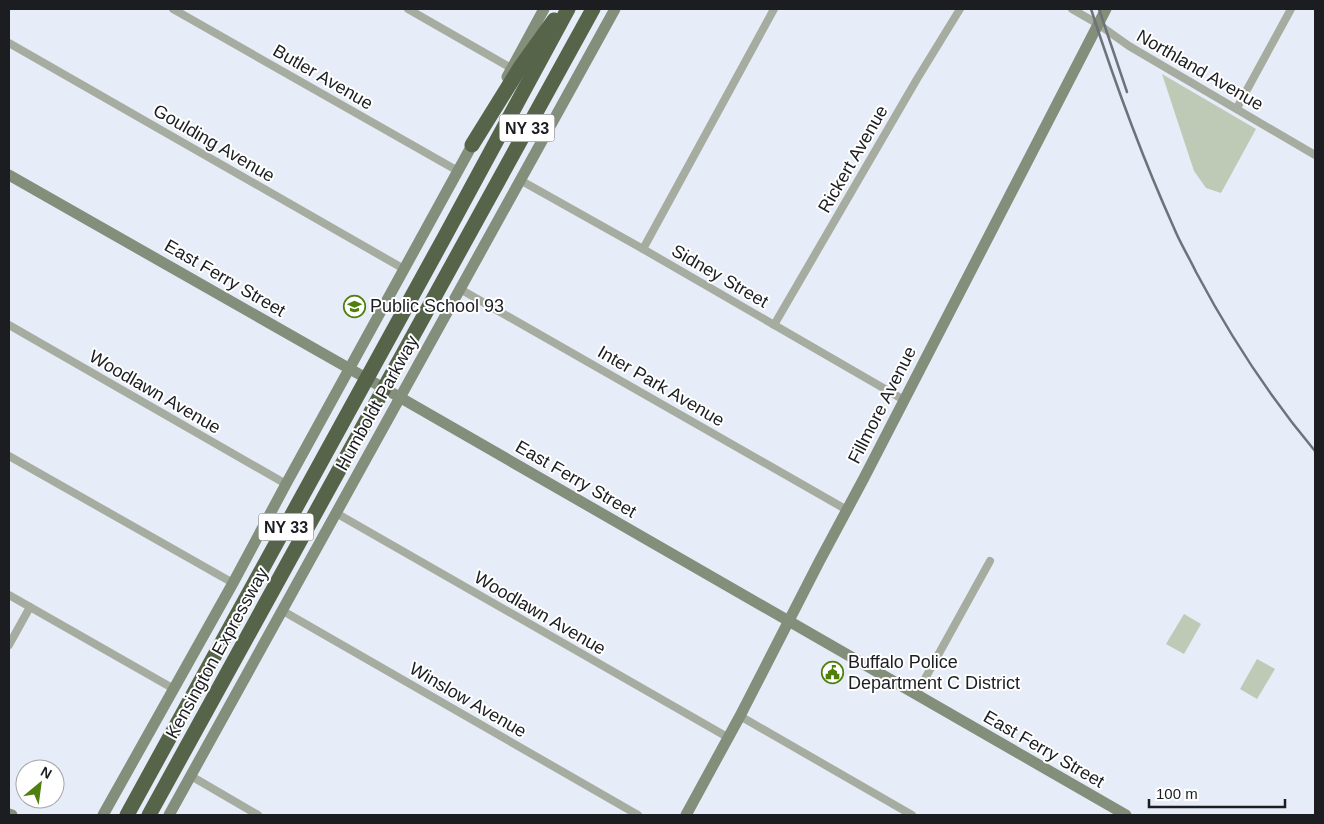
<svg xmlns="http://www.w3.org/2000/svg" width="1324" height="824" font-family="Arial,sans-serif">
  <style>
    .green { fill: #bec9b6 }
    .lines { fill: none; stroke-linecap: round; stroke-linejoin: round }
    .street { stroke: #a6ada0; stroke-width: 8 }
    .secondary { stroke: #838e7b; stroke-width: 11 }
    .highway { stroke: #56654a; stroke-width: 15 }
    .rail { stroke: #6e7279; stroke-width: 2.5 }
    .labels { text-anchor: middle; stroke-width: 4; stroke-linejoin: round; paint-order: stroke }
    .shield { fill: #fff; stroke: #5f6164; stroke-width: 1 }
    .shield-label { font-size: 16px; font-weight: bold; fill: #1b1d21 }
    .street-label { font-size: 18px; fill: #1b1d21; stroke: #fff }
    .poi-label { font-size: 18px; fill: #1b1d21; stroke: #fff; text-anchor: start }
  </style>
  <rect width="100%" height="100%" fill="#e6edf8"/>
  <!-- green -->
  <g class="green">
    <path d="M1162 74 1256 129 1221 193 1206 188 1194 171Z"/>
    <path d="M1184 614 1201 624 1184 654 1166 644Z"/>
    <path d="M1257 659 1275 669 1257 699 1240 689Z"/>
  </g>
  <g class="lines">
    <!-- street -->
    <g class="street">
      <path d="M173 9 458 171"/>
      <path d="M408 9 511 68"/>
      <path d="M1072 9 1098 24 1129 46 1315 155"/>
      <path d="M9 43 404 269"/>
      <path d="M1237 108 1291 9"/>
      <path d="M520 180 643 249 904 400"/>
      <path d="M643 249 774 9"/>
      <path d="M460 289 847 510"/>
      <path d="M9 325 286 484"/>
      <path d="M774 325 917 79 960 9"/>
      <path d="M9 456 233 583"/>
      <path d="M336 513 729 738"/>
      <path d="M9 595 174 689"/>
      <path d="M283 611 638 815"/>
      <path d="M9 645 30 607"/>
      <path d="M916 695 990 561"/>
      <path d="M740 716 912 815"/>
      <path d="M191 776 258 815"/>
    </g>
    <!-- secondary -->
    <g class="secondary">
      <path d="M507 77 544 9"/>
      <path d="M9 175 394 394 1126 815"/>
      <path d="M9 814 12 815"/>
      <path d="M103 815 233 583 286 484 476 138"/>
      <path d="M169 815 615 9"/>
      <path d="M686 815 740 716 819 562 864 478 1106 9"/>
    </g>
    <!-- highway -->
    <g class="highway">
      <path d="M472 145 521 66 554 20"/>
      <path d="M127 815 444 238 568 9"/>
      <path d="M149 815 593 9"/>
    </g>
    <!-- rail -->
    <g class="rail">
      <path d="M1091 9C1115 83 1142 157 1174 228 1180 243 1189 257 1196 272 1230 336 1269 396 1315 451"/>
      <path d="M1099 9 1127 92"/>
    </g>
  </g>
  <!-- icons -->
  <defs>
    <symbol id="school-ring" viewBox="-11 -11 22 22"><circle r="9.5" fill="#fff" stroke="#4f7f0d" stroke-width="1.5"/><path d="M0-5L7-2L0 1L-7-2ZM-4 1L0 2.5L4 1V4Q0 6-4 4Z" fill="#4f7f0d"/></symbol>
    <symbol id="civic-ring" viewBox="-11 -11 22 22"><circle r="9.5" fill="#fff" stroke="#4f7f0d" stroke-width="1.5"/><path d="M-.6-6.5H3V-4.5H.6V-3L4-1V1h2V6H-6V1h2V-1L-.6-3ZM-1.2 2.5V6h2.4V2.5Z" fill="#4f7f0d"/></symbol>
  </defs>
  <g fill-rule="evenodd">
    <use href="#school-ring" x="342" y="294" width="25" height="25"/>
    <use href="#civic-ring" x="820" y="660" width="25" height="25"/>
  </g>
  <g class="labels">
    <!-- shield labels -->
    <g class="shield">
      <rect x="499.5" y="114.5" width="55" height="27" rx="4"/>
      <rect x="258.5" y="513.5" width="55" height="27" rx="4"/>
    </g>
    <g class="shield-label">
      <text x="527" y="134">NY 33</text>
      <text x="286" y="533">NY 33</text>
    </g>
    <!-- street labels -->
    <g class="street-label">
      <text transform="translate(1200 70) rotate(30)" y="6">Northland Avenue</text>
      <text transform="translate(323 77) rotate(30)" y="6">Butler Avenue</text>
      <text transform="translate(214 143) rotate(30)" y="6">Goulding Avenue</text>
      <text transform="translate(853 159) rotate(-60)" y="6">Rickert Avenue</text>
      <text transform="translate(720 276) rotate(30)" y="6">Sidney Street</text>
      <text transform="translate(225 278) rotate(30)" y="6">East Ferry Street</text>
      <text transform="translate(661 386) rotate(30)" y="6">Inter Park Avenue</text>
      <text transform="translate(155 392) rotate(30)" y="6">Woodlawn Avenue</text>
      <text transform="translate(377 403) rotate(-61)" y="6">Humboldt Parkway</text>
      <text transform="translate(882 405) rotate(-63)" y="6">Fillmore Avenue</text>
      <text transform="translate(576 479) rotate(30)" y="6">East Ferry Street</text>
      <text transform="translate(540 613) rotate(30)" y="6">Woodlawn Avenue</text>
      <text transform="translate(217 653) rotate(-61)" y="6">Kensington Expressway</text>
      <text transform="translate(468 700) rotate(30)" y="6">Winslow Avenue</text>
      <text transform="translate(1044 749) rotate(30)" y="6">East Ferry Street</text>
    </g>
    <!-- poi labels -->
    <g class="poi-label">
      <text x="370" y="312">Public School 93</text>
      <text x="848" y="668">Buffalo Police<tspan x="848" dy="21">Department C District</tspan></text>
    </g>
  </g>
  <!-- border -->
  <rect width="1324" height="824" fill="none" stroke="#1b1d21" stroke-width="20"/>
  <!-- north arrow -->
  <g transform="translate(40 784) rotate(29)"><circle r="24" fill="#ffffff" stroke="#a4a5a6"/>
  <path d="M0-4L9 19L0 12L-9 19Z" fill="#4f7f0d"/>
  <text y="-8" font-size="14" font-weight="bold" text-anchor="middle" fill="#1b1d21">N</text>
  </g>
  <!-- scale -->
  <path d="M1149 799v8h136v-8" fill="none" stroke="#1b1d21" stroke-width="2.5"/>
  <text x="1156" y="799" font-size="15" fill="#1b1d21" stroke="#ffffff" stroke-width="4" paint-order="stroke">100 m</text>
</svg>
